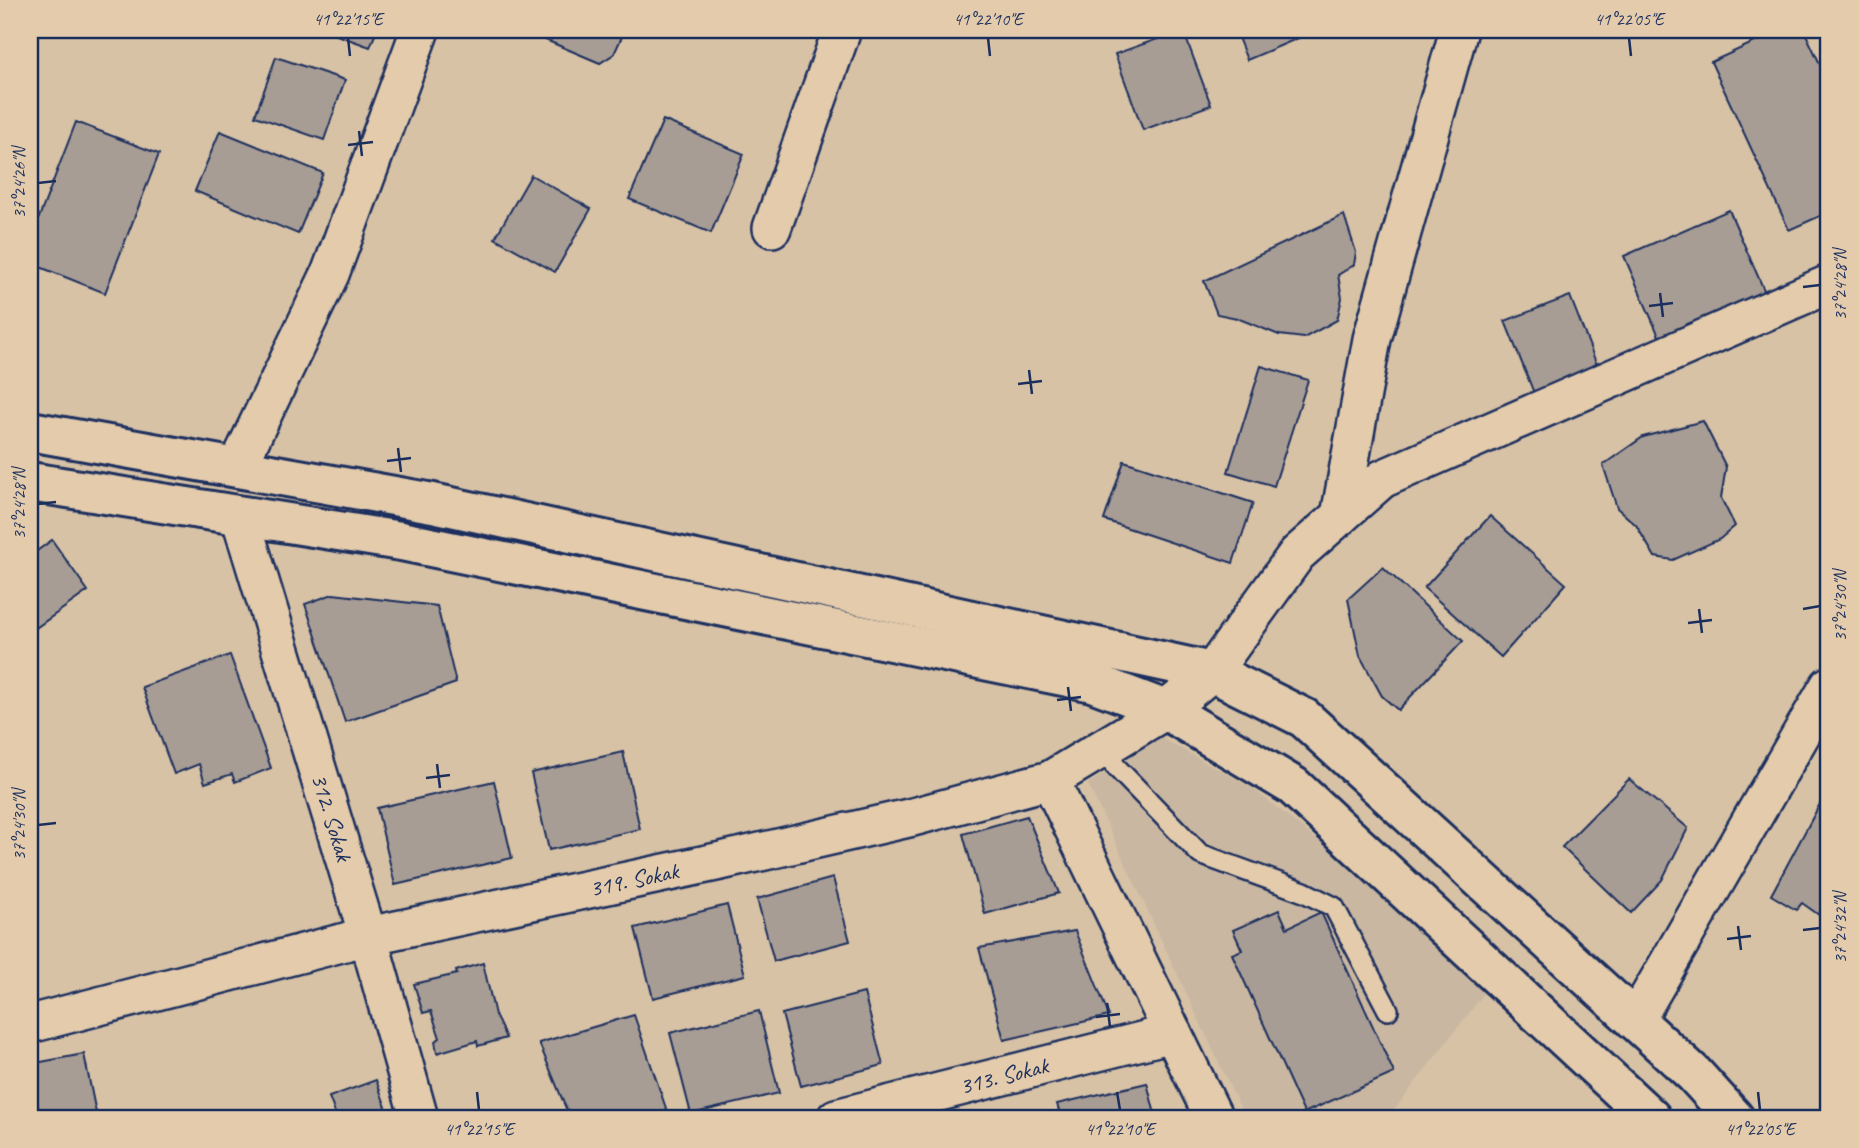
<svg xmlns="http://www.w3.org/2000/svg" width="1859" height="1148" font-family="Caveat,sans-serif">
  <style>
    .built { fill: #c9b7a1 }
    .building { fill: #a89d95; stroke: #1b2f5e; stroke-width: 2 }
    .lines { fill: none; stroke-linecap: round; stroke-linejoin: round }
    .lane-casing { stroke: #1b2f5e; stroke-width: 24 }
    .street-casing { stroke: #1b2f5e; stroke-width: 42 }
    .secondary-casing { stroke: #1b2f5e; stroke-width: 44 }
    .lane { stroke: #e3cbab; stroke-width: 19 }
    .street { stroke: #e3cbab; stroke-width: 37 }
    .secondary { stroke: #e3cbab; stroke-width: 38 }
    .ticks { fill: none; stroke: #1b2f5e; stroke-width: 2.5 }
    .labels { text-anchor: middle; stroke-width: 7; stroke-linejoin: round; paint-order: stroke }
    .street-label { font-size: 24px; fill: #1b2f5e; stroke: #e3cbab }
    .neatline { fill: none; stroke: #1b2f5e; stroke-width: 2.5 }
    .ticks-label { font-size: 18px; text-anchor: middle; fill: #1b2f5e }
  </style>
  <rect width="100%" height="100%" fill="#d7c2a6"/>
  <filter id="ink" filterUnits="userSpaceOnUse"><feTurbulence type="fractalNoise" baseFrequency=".0143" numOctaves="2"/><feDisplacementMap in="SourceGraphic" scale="14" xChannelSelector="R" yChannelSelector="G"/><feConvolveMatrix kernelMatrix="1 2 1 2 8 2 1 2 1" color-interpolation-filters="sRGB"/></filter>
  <g filter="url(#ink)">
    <!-- built -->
    <path class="built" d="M1159 737 1251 787 1353 869 1485 992 1388 1118H1245L1088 784Z"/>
    <!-- building -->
    <g class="building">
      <path d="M323 30H377L370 47Z"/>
      <path d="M522 30H625L614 54 600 63Z"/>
      <path d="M1183 30 1211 105 1143 130 1115 54Z"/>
      <path d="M1235 30H1317L1247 60Z"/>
      <path d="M1781 30H1804L1829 83V212L1789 230 1711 62Z"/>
      <path d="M276 57 345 80 324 140 255 116Z"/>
      <path d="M663 120 744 154 711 233 629 199Z"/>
      <path d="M76 122 159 154 105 293 30 263V241Z"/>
      <path d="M220 131 323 173 298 234 195 191Z"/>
      <path d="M531 175 591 209 555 272 495 238Z"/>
      <path d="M1729 210 1767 297 1662 343 1624 256Z"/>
      <path d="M1344 215 1356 252 1354 265 1338 275 1342 298 1337 320 1304 338 1279 335 1237 318 1217 314 1204 281Z"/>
      <path d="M1570 296 1600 373 1536 398 1505 321Z"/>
      <path d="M1261 366 1308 380 1274 486 1228 472Z"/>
      <path d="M1703 421 1726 467 1721 498 1735 526 1720 539 1673 560 1655 557 1636 525 1617 508 1603 465 1643 437Z"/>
      <path d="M1124 461 1253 503 1233 563 1104 520Z"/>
      <path d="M1490 516 1566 584 1501 657 1424 588Z"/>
      <path d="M52 540 88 591 30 632V556Z"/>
      <path d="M1383 567 1463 641 1398 710 1382 696 1360 656 1348 599Z"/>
      <path d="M333 594 437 606 456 683 345 722 305 604Z"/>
      <path d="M230 655 271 768 235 782 232 774 205 783 199 764 174 774 142 687Z"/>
      <path d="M623 752 640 829 549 850 531 773Z"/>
      <path d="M1629 779 1688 828 1662 880 1631 913 1562 847Z"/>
      <path d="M494 781 512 858 395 885 377 808Z"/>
      <path d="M1828 789 1829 912 1823 908 1819 915 1802 903 1796 910 1771 895Z"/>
      <path d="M1027 816 1059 893 985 914 963 834Z"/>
      <path d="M833 878 850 941 774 961 757 899Z"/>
      <path d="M727 905 745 975 653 998 635 928Z"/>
      <path d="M1279 910 1287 928 1321 912 1394 1073 1304 1113 1232 954 1242 950 1233 930Z"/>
      <path d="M1075 931 1109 1016 1004 1040 979 948Z"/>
      <path d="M483 963 495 1015 506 1038 478 1046 477 1041 437 1053 435 1041 440 1038 431 1011 423 1013 414 984 457 974 456 971Z"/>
      <path d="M864 993 883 1065 801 1086 782 1014Z"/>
      <path d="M759 1011 779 1093 691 1114 670 1033Z"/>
      <path d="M634 1015 669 1117 570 1118 539 1043Z"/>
      <path d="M84 1054 97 1118H40L30 1064Z"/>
      <path d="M376 1080 390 1118H337L329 1097Z"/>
      <path d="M1147 1083 1156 1118H1061L1057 1104Z"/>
    </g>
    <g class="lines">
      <defs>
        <path id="lane" d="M1106 746 1115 766 1200 854 1304 892 1334 907 1388 1010"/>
        <g id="street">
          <path d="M772 228 842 30"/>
          <path d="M237 468 330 274 420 30"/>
          <path id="s1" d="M240 516 368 936 419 1118"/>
          <path d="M1340 516 1372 339 1459 30"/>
          <path d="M1050 780 1214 1118"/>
          <path d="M1635 1021 1829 686"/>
          <path id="s2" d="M30 1024 368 936 721 861 913 817 1050 780 1166 710 1212 672 1297 554 1382 479 1829 284"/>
          <path id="s3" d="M836 1118 1173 1033"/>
        </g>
        <g id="secondary">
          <path d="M30 431 433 503 1212 672 1304 718 1694 1074 1734 1118"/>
          <path d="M30 482 401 541 1092 682 1166 710 1293 786 1651 1118"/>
        </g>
      </defs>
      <!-- lane casing -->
      <use href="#lane" class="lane-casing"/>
      <!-- street casing -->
      <use href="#street" class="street-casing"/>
      <!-- secondary casing -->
      <use href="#secondary" class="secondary-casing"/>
      <!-- lane -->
      <use href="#lane" class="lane"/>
      <!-- street -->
      <use href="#street" class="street"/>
      <!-- secondary -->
      <use href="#secondary" class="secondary"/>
    </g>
  </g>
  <!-- ticks -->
  <path class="ticks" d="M348 38 350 56M988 38 990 56M1629 38 1631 56M359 131 362 156M348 145 373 142M38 183 56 181M1803 287 1820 285M1660 293 1663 317M1649 306 1673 303M1029 370 1032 394M1018 384 1042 381M398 448 401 472M387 461 411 458M38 504 56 502M1699 609 1702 633M1803 609 1820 606M1688 623 1712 620M1068 687 1071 711M1057 700 1081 697M437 764 440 788M426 778 450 775M38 825 56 823M1738 926 1741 950M1803 930 1820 928M1727 939 1751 936M1107 1003 1110 1027M1096 1017 1120 1014M477 1092 479 1110M1117 1092 1120 1110M1758 1092 1760 1110"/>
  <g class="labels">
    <!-- street labels -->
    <g class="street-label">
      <text dy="8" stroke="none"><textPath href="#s1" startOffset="315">312. Sokak</textPath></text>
      <text dy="8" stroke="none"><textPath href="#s2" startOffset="621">319. Sokak</textPath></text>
      <text dy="8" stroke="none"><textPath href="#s3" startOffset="173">313. Sokak</textPath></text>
    </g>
  </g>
  <!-- margin -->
  <rect width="1859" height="1148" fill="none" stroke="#e3cbab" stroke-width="77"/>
  <rect x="38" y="38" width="1782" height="1072" class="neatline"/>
  <g class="ticks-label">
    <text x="348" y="25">41°22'15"E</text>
    <text x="988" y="25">41°22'10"E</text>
    <text x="1629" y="25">41°22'05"E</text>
    <text transform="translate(19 183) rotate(-90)" y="6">37°24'26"N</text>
    <text transform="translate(1840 285) rotate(-90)" y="6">37°24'28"N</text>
    <text transform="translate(19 504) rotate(-90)" y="6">37°24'28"N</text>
    <text transform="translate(1840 606) rotate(-90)" y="6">37°24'30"N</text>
    <text transform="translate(19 825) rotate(-90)" y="6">37°24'30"N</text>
    <text transform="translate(1840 928) rotate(-90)" y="6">37°24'32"N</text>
    <text x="479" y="1135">41°22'15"E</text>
    <text x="1120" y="1135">41°22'10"E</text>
    <text x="1760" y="1135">41°22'05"E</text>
  </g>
</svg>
